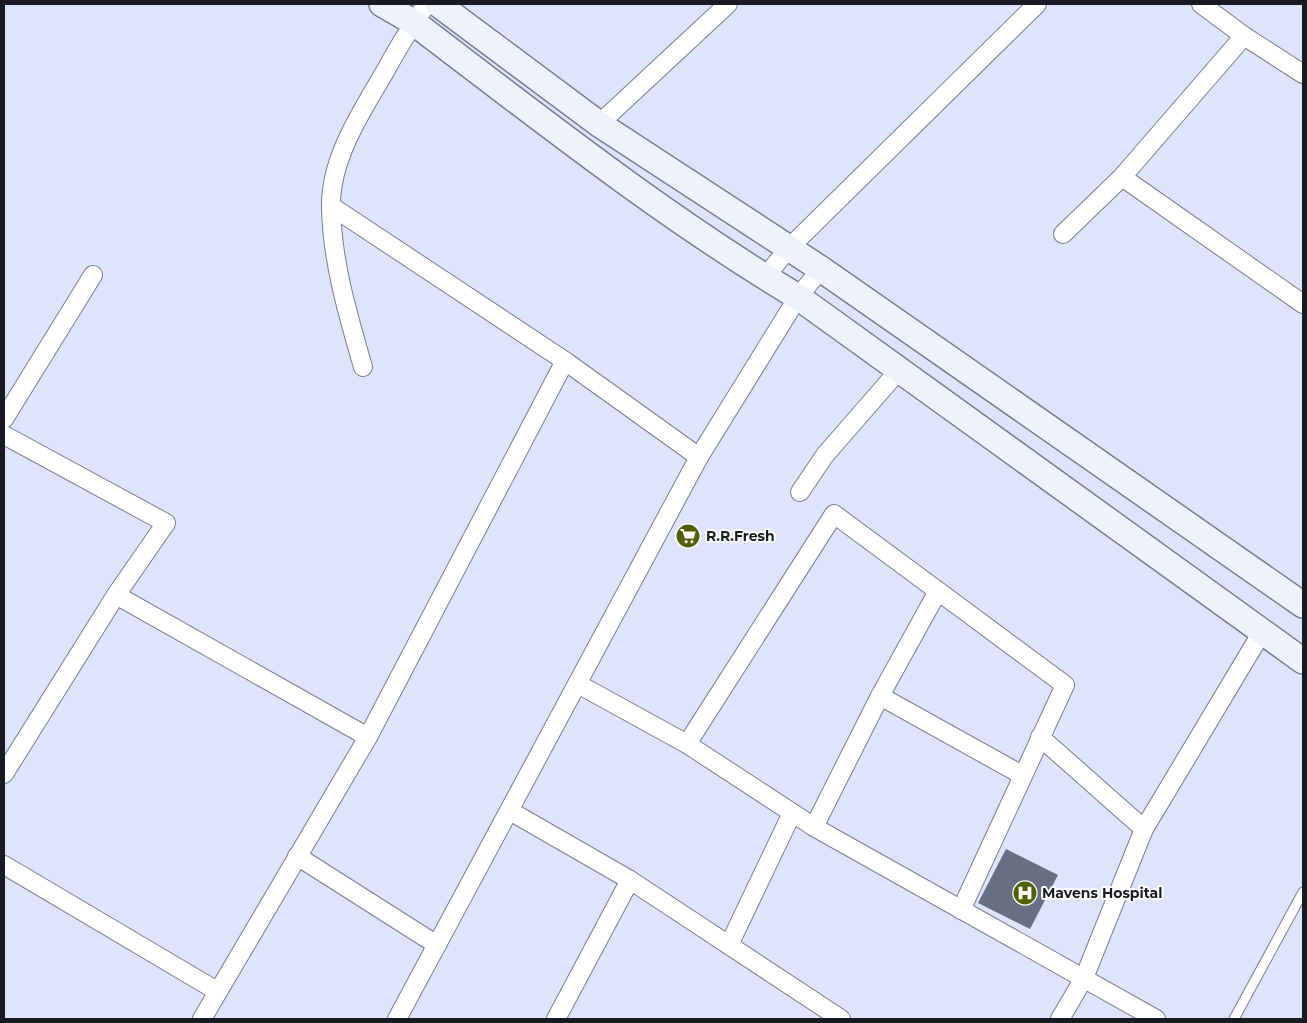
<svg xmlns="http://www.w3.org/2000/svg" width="1307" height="1023" font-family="Montserrat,sans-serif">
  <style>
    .building { fill: #696f83 }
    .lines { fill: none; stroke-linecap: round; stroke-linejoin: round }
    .lane-casing { stroke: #777e92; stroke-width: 11 }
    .street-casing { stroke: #777e92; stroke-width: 20 }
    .secondary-casing { stroke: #777e92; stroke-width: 28 }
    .lane { stroke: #fff; stroke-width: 9 }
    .street { stroke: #fff; stroke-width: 18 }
    .secondary { stroke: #eef2fc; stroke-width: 25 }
    .labels { text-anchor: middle; stroke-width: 4; stroke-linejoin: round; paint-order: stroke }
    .poi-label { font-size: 14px; font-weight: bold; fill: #191b23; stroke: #fff; text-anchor: start }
  </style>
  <rect width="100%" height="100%" fill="#dde5fc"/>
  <!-- building -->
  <path class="building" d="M1006 849 1058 875 1030 929 978 903Z"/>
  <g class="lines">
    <defs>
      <path id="lane" d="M1234 1019 1303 892"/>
      <g id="street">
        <path d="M1201 4 1244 36 1303 74"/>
        <path d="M599 124 728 4"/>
        <path d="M1122 177 1303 304"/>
        <path d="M331 206 565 361 699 457"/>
        <path d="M1063 234 1122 177 1244 36"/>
        <path d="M765 277 788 249 1037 4"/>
        <path d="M363 367C348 315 332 262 331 207 330 160 360 114 383 75 397 50 410 26 427 4"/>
        <path d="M4 419 93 275"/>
        <path d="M4 435 166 523 116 595 4 774"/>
        <path d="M800 492 825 455 900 369"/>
        <path d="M116 595 368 737"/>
        <path d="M578 684 687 744 814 827 1156 1019"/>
        <path d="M880 696 1022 775"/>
        <path d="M1040 737 1144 829"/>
        <path d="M687 744 834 514 1065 685 961 910"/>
        <path d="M510 811 630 880 841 1019"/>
        <path d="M814 827 880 696 938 591"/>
        <path d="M297 856 437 945"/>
        <path d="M4 865 217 991"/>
        <path d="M729 945 792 813"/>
        <path d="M202 1019 368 737 565 361"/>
        <path d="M397 1019 699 457 798 297 821 269"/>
        <path d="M556 1019 630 880"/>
        <path d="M1060 1019 1084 978 1144 829 1262 632"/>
      </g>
      <g id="secondary">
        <path d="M382 4 413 22C538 117 663 216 798 297L1303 661"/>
        <path d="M438 4 599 124 821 269 1303 605"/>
      </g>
    </defs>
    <!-- lane casing -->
    <use href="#lane" class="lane-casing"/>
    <!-- street casing -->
    <use href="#street" class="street-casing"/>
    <!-- secondary casing -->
    <use href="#secondary" class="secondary-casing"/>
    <!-- lane -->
    <use href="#lane" class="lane"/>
    <!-- street -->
    <use href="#street" class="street"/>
    <!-- secondary -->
    <use href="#secondary" class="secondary"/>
  </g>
  <!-- icons -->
  <defs>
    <symbol id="supermarket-disc" viewBox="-11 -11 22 22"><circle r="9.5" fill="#4f6004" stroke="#fff"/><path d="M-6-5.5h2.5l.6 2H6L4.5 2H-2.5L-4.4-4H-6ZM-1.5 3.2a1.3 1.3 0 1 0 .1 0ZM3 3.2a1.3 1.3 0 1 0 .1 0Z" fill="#fff"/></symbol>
    <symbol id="hospital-disc" viewBox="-11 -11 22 22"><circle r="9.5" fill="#4f6004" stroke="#fff"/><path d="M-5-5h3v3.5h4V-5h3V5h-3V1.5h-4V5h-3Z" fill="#fff"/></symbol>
  </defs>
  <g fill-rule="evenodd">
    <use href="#supermarket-disc" x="674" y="522" width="28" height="28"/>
    <use href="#hospital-disc" x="1011" y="879" width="28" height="28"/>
  </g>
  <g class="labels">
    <!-- poi labels -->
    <g class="poi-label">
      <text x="706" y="541">R.R.Fresh</text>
      <text x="1042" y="898">Mavens Hospital</text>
    </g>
  </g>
  <!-- border -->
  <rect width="1307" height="1023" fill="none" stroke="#191b23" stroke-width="10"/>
</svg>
